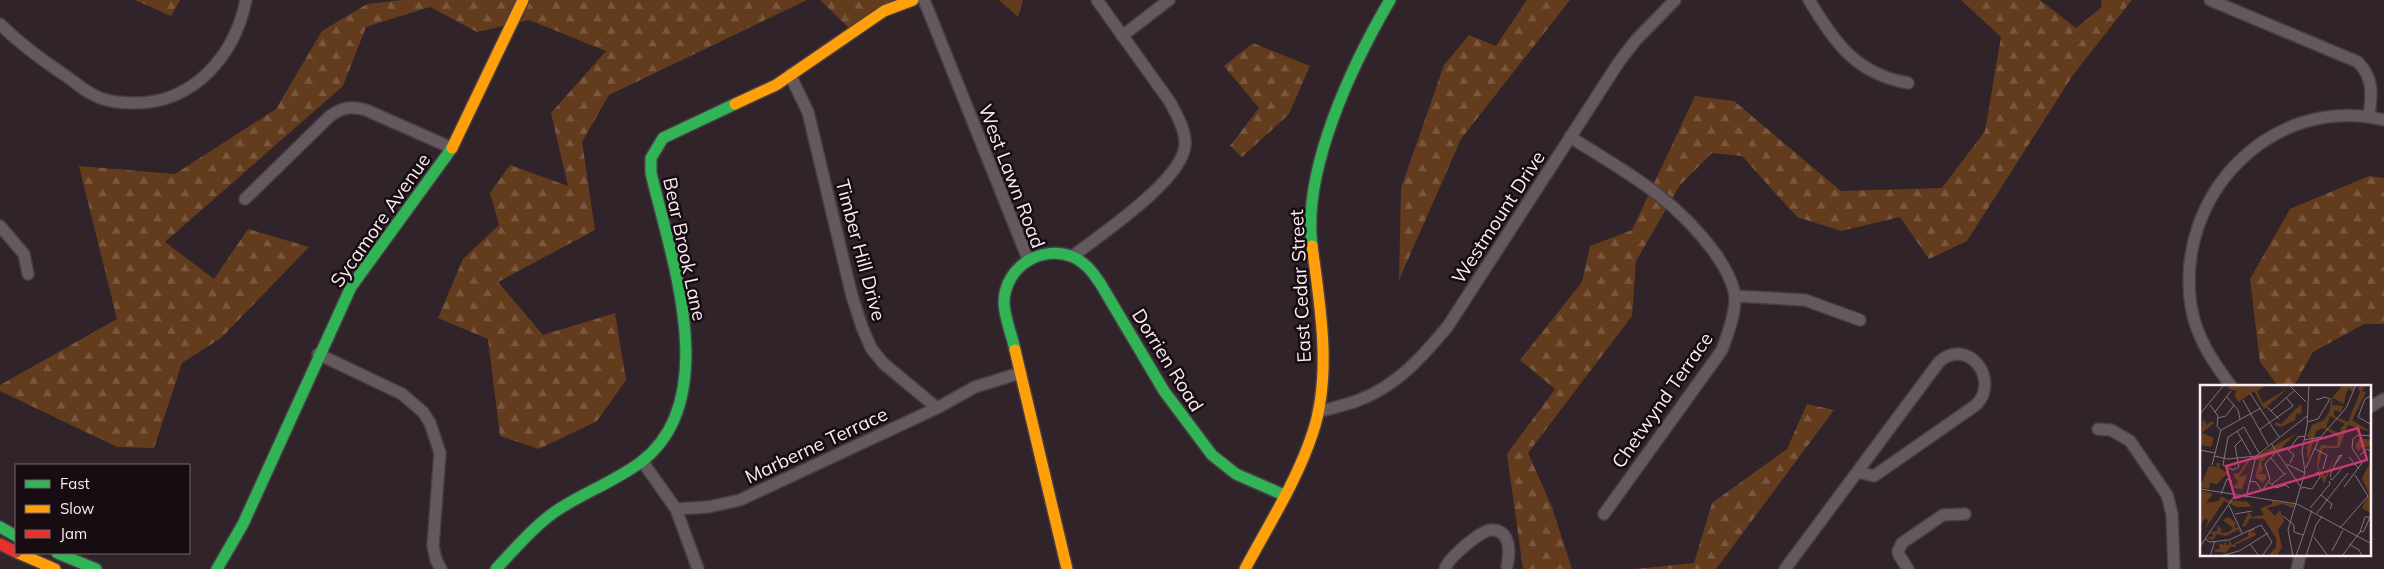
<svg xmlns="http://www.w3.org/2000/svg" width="2384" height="569" font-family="Mulish,sans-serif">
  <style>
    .forest { fill: url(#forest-firs) }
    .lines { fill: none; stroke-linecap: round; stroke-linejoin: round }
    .street-casing { stroke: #483e44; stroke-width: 14 }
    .fast-casing { stroke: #483e44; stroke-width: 14 }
    .slow-casing { stroke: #483e44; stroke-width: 14 }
    .jam-casing { stroke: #483e44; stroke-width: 14 }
    .street { stroke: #63595e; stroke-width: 11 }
    .fast { stroke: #30b455; stroke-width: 11 }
    .slow { stroke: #ff9f0a; stroke-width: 11 }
    .jam { stroke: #e5322d; stroke-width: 11 }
    .labels { text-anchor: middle; stroke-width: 5; stroke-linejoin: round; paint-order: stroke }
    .street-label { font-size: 19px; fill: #fcecf3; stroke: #160c11 }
    .inset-road { fill: none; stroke: #82737a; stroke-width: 1 }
    .view { fill: #cb3872; fill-opacity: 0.15; stroke: #cb3872; stroke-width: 2.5 }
    .inset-edge { fill: none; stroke: #fcecf3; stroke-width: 2.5 }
  </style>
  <defs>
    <pattern id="forest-firs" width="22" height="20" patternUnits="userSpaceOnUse" patternTransform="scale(1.25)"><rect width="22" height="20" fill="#633c1e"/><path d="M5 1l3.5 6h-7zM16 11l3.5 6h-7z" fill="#7a583f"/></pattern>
  </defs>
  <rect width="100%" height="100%" fill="#30232a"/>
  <!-- forest -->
  <g class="forest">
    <path d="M135 0H180L171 16Z"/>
    <path d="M402 0H807L609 95 582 142 595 230 498 282 543 335 615 313 626 380 597 421 539 449 500 436 488 339 438 318 463 259 499 225 490 193 510 165 568 186 551 113 606 51 529 20 477 32 430 7 366 27 343 86 165 242 214 279 248 229 309 247 221 338 182 363 154 448 117 447 0 391V385L117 319 79 166 175 174 276 109 322 31 367 4Z"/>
    <path d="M820 0H925L853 32Z"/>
    <path d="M999 0H1023L1018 17Z"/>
    <path d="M1527 0H1570L1461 139 1399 280 1401 188 1444 65 1469 35 1496 46Z"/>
    <path d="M1961 0H2040L2076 28 2102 7 2101 0H2132L2073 75 1967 241 1929 259 1900 217 1841 231 1797 217 1742 156 1712 153 1680 185 1636 261 1632 316 1528 453 1552 507 1572 569H1523L1507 454 1555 389 1520 360 1582 282 1590 246 1632 230 1695 96 1734 101 1841 191 1942 188 1985 131 2001 37Z"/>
    <path d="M1253 43 1310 66 1289 114 1242 157 1230 146 1259 108 1224 66Z"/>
    <path d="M2369 176 2384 178V324H2364L2313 352 2294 386H2278L2260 362 2250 279 2290 209Z"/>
    <path d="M1807 404 1834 410 1716 569H1635L1694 563 1712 503 1787 449Z"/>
  </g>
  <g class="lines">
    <defs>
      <g id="street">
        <path d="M924 0 1028 259"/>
        <path d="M1809 0C1834 42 1856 74 1908 83"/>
        <path d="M2210 0 2358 62C2374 79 2372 94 2369 116"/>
        <path d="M0 24C20 44 42 60 66 76 75 82 84 91 94 95 106 102 122 103 135 103 194 103 235 55 246 0"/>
        <path d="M1122 36 1169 0"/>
        <path d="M790 75 808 112 852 296 862 327 871 348 883 363 937 408"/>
        <path d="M1570 137C1626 172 1675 198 1715 253 1724 266 1734 282 1735 298 1735 315 1728 333 1722 350L1604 514"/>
        <path d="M245 199 330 116C343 107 351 106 366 110L452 148"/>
        <path d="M0 226 24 254 28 274"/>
        <path d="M1073 256C1101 234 1183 180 1185 145 1186 130 1176 114 1170 102L1097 0"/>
        <path d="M1735 296 1805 300 1860 320"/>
        <path d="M318 354 402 394 423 412 430 423 440 453 433 546 436 560 441 569"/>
        <path d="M2231 386C2213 362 2196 337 2191 306 2174 195 2272 93 2384 120"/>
        <path d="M2370 407 2384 399"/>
        <path d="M1318 412C1332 408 1346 405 1359 400 1397 386 1423 356 1448 326L1619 62 1636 40 1675 0"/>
        <path d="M2098 429 2111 430 2130 441 2167 495 2172 514 2174 569"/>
        <path d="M642 461 676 509 698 569"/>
        <path d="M676 509 708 507 740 500 937 408 975 387 1020 373"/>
        <path d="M1445 569C1448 558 1480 531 1491 530 1511 529 1510 553 1507 566"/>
        <path d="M1785 569 1939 362C1968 336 2001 380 1976 405L1874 476 1858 472"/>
        <path d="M1908 569 1899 555 1898 551 1902 543 1943 515 1965 514"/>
        <path d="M2297 569 2300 555"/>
      </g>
      <g id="fast">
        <path d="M1312 246C1302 170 1352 65 1390 0"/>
        <path d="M1015 350C1012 335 1004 317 1004 302 1005 267 1041 244 1073 257 1085 262 1093 272 1100 283L1164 391 1212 455 1236 474 1284 495"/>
        <path d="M0 527 16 536"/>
        <path d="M57 553 96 569"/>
        <path d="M217 569 243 524 351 287 452 148"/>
        <path d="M496 569C515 549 533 527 556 511 583 493 614 482 641 462 724 399 670 255 651 173V158L663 138 735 104"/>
      </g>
      <g id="slow">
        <path d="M735 104 776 85 884 11 913 0"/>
        <path d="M452 148 523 0"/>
        <path d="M1015 350 1067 569"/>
        <path d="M18 553 55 569"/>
        <path d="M1245 569C1269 524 1297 481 1313 432 1332 374 1320 305 1312 246"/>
      </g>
      <path id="jam" d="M0 544 16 552"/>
    </defs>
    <!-- street casing -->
    <use href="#street" class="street-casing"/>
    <!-- fast casing -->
    <use href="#fast" class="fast-casing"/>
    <!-- slow casing -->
    <use href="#slow" class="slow-casing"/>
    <!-- jam casing -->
    <use href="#jam" class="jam-casing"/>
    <!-- street -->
    <use href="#street" class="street"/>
    <!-- fast -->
    <use href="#fast" class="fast"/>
    <!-- slow -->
    <use href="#slow" class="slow"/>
    <!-- jam -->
    <use href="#jam" class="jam"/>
  </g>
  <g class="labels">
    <!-- street labels -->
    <g class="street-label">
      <text transform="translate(1012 176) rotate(69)" y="7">West Lawn Road</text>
      <text transform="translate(1498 217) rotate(-57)" y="7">Westmount Drive</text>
      <text transform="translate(380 220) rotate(-55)" y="7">Sycamore Avenue</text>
      <text transform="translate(685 249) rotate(78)" y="7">Bear Brook Lane</text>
      <text transform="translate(861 250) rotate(75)" y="7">Timber Hill Drive</text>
      <text transform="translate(1300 286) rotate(-93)" y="7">East Cedar Street</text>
      <text transform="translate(1168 360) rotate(58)" y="7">Dorrien Road</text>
      <text transform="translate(1662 400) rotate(-55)" y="7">Chetwynd Terrace</text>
      <text transform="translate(816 445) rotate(-25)" y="7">Marberne Terrace</text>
    </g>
  </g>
  <!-- overview -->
  <g transform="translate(2200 385)">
    <rect width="171" height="171" fill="#30232a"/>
    <path d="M30 0H67L57 6 63 18 87 4 64 24 54 6 39 17 34 11 37 6 28 4ZM143 0 155 2 152 7 149 3 146 8 144 19 133 13 132 20 143 21 141 27 134 25V31L148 37 160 7 158 3 161 0H165L162 6 166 7 152 35 171 47 148 40 139 63H123L118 82 125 91 134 75 124 99 117 82 118 70 121 60 137 61 138 52 123 43 116 46 108 75 107 62 111 55 107 51 112 40 124 35 130 25 131 14ZM130 31 145 39 140 44 142 50 126 42ZM101 19 102 28 96 29 95 35 81 42 75 40 76 37 81 39ZM3 34 7 40 12 36 14 38 2 48 14 53 11 62 0 60ZM97 48 83 61V66L71 68 61 77 63 85 58 89H65L67 92 63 98 55 92 60 75H50L39 92 47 90 42 104 32 103 38 97 33 89 39 88 47 76ZM160 53 171 55V62H162L159 67 155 61ZM171 76V128L162 123 169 109 162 93ZM16 78H20L19 83 28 88 17 99 10 98 9 104 0 102 9 81 17 82ZM0 105 13 109 6 118 18 116 22 111 27 115 48 117 51 122H37L24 116 5 144 8 136 6 133 0 140ZM72 116 96 120 93 123 83 119 67 123 75 131 80 125 84 136 78 145 82 162 77 171H68L76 162V153L64 134 50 133 45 142 42 141 49 127 52 132 64 130 60 123 72 119ZM29 132 36 138 34 141 38 139 34 142 39 143 41 148 38 145 26 151 17 149 13 155 6 153 14 151 10 147 17 146 18 140 22 145 21 148 29 147 33 143 23 135ZM53 143 55 146 50 147 56 148 55 151 35 160 36 162H30L26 168 13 166 20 163 18 158 24 160 25 156 28 161 30 155 32 160 48 151V146Z" fill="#633c1e" fill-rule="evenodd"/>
    <path class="inset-road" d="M89 0 106 17M50 8 79 52M172 10 165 14 158 32 172 40M27 12 38 25 40 34M43 15 68 60M10 20 18 31 17 41 21 46M67 22 79 34M71 26 94 6M15 27 31 6M0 29 24 0M18 33 26 31 34 20M107 37 118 34 130 14 125 12 116 15M59 45 93 21 86 12M37 46 51 70M42 54 35 61 39 82 33 85 23 80 28 52 44 42 59 68M104 55 121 52M71 58 102 104M86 63 94 70 90 78M115 64 127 70 123 84M0 65 15 68M89 65 98 52 105 51M160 70 167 64 171 66 170 73M14 71 28 74 56 71M149 72 159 84M71 73 84 89M87 79 105 88M12 80 21 45 61 23M106 83 119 54 146 23 156 0M131 92 130 90 139 71 142 70 136 78M130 94H133L142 83M49 96 56 97 62 106 70 94 65 79 77 66M69 97 76 103 86 100 89 103M72 99 86 88M102 102 112 104 120 92V91L118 87 115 89H119M144 102 162 78 152 63 153 54 158 50 172 51M0 104 97 119 172 159M21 109 27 94 32 96M121 110 132 119 130 124M46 113 56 71 107 31M29 120 42 148M110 123 130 99 129 96M117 128 148 88M35 129 52 126M83 131 94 140V147L103 150M140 143 168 111 155 90M114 152 128 171M5 154 10 157 29 155 61 140 72 157 62 171M50 159 59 171M149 159 159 165 162 171M1 160 35 110M132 166 143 145M10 171 15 156M20 171 39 166 68 148M93 171 88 145 105 87 102 66 107 41 109 0M96 171 112 125M106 171 116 140 122 131M142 171 160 147 165 132H170L164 146 160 147"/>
    <path class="view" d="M158 43 167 75 35 113 26 81Z"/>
    <rect width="171" height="171" class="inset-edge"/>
  </g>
  <!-- legend -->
  <rect x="15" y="464" width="175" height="90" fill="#160c11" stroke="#72666b"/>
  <rect x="25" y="480" width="25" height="8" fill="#30b455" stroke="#72666b"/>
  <text x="60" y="489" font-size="15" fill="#fcecf3">Fast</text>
  <rect x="25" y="505" width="25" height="8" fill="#ff9f0a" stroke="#72666b"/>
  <text x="60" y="514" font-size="15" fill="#fcecf3">Slow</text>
  <rect x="25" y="530" width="25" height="8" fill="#e5322d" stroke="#72666b"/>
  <text x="60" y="539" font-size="15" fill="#fcecf3">Jam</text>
</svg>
